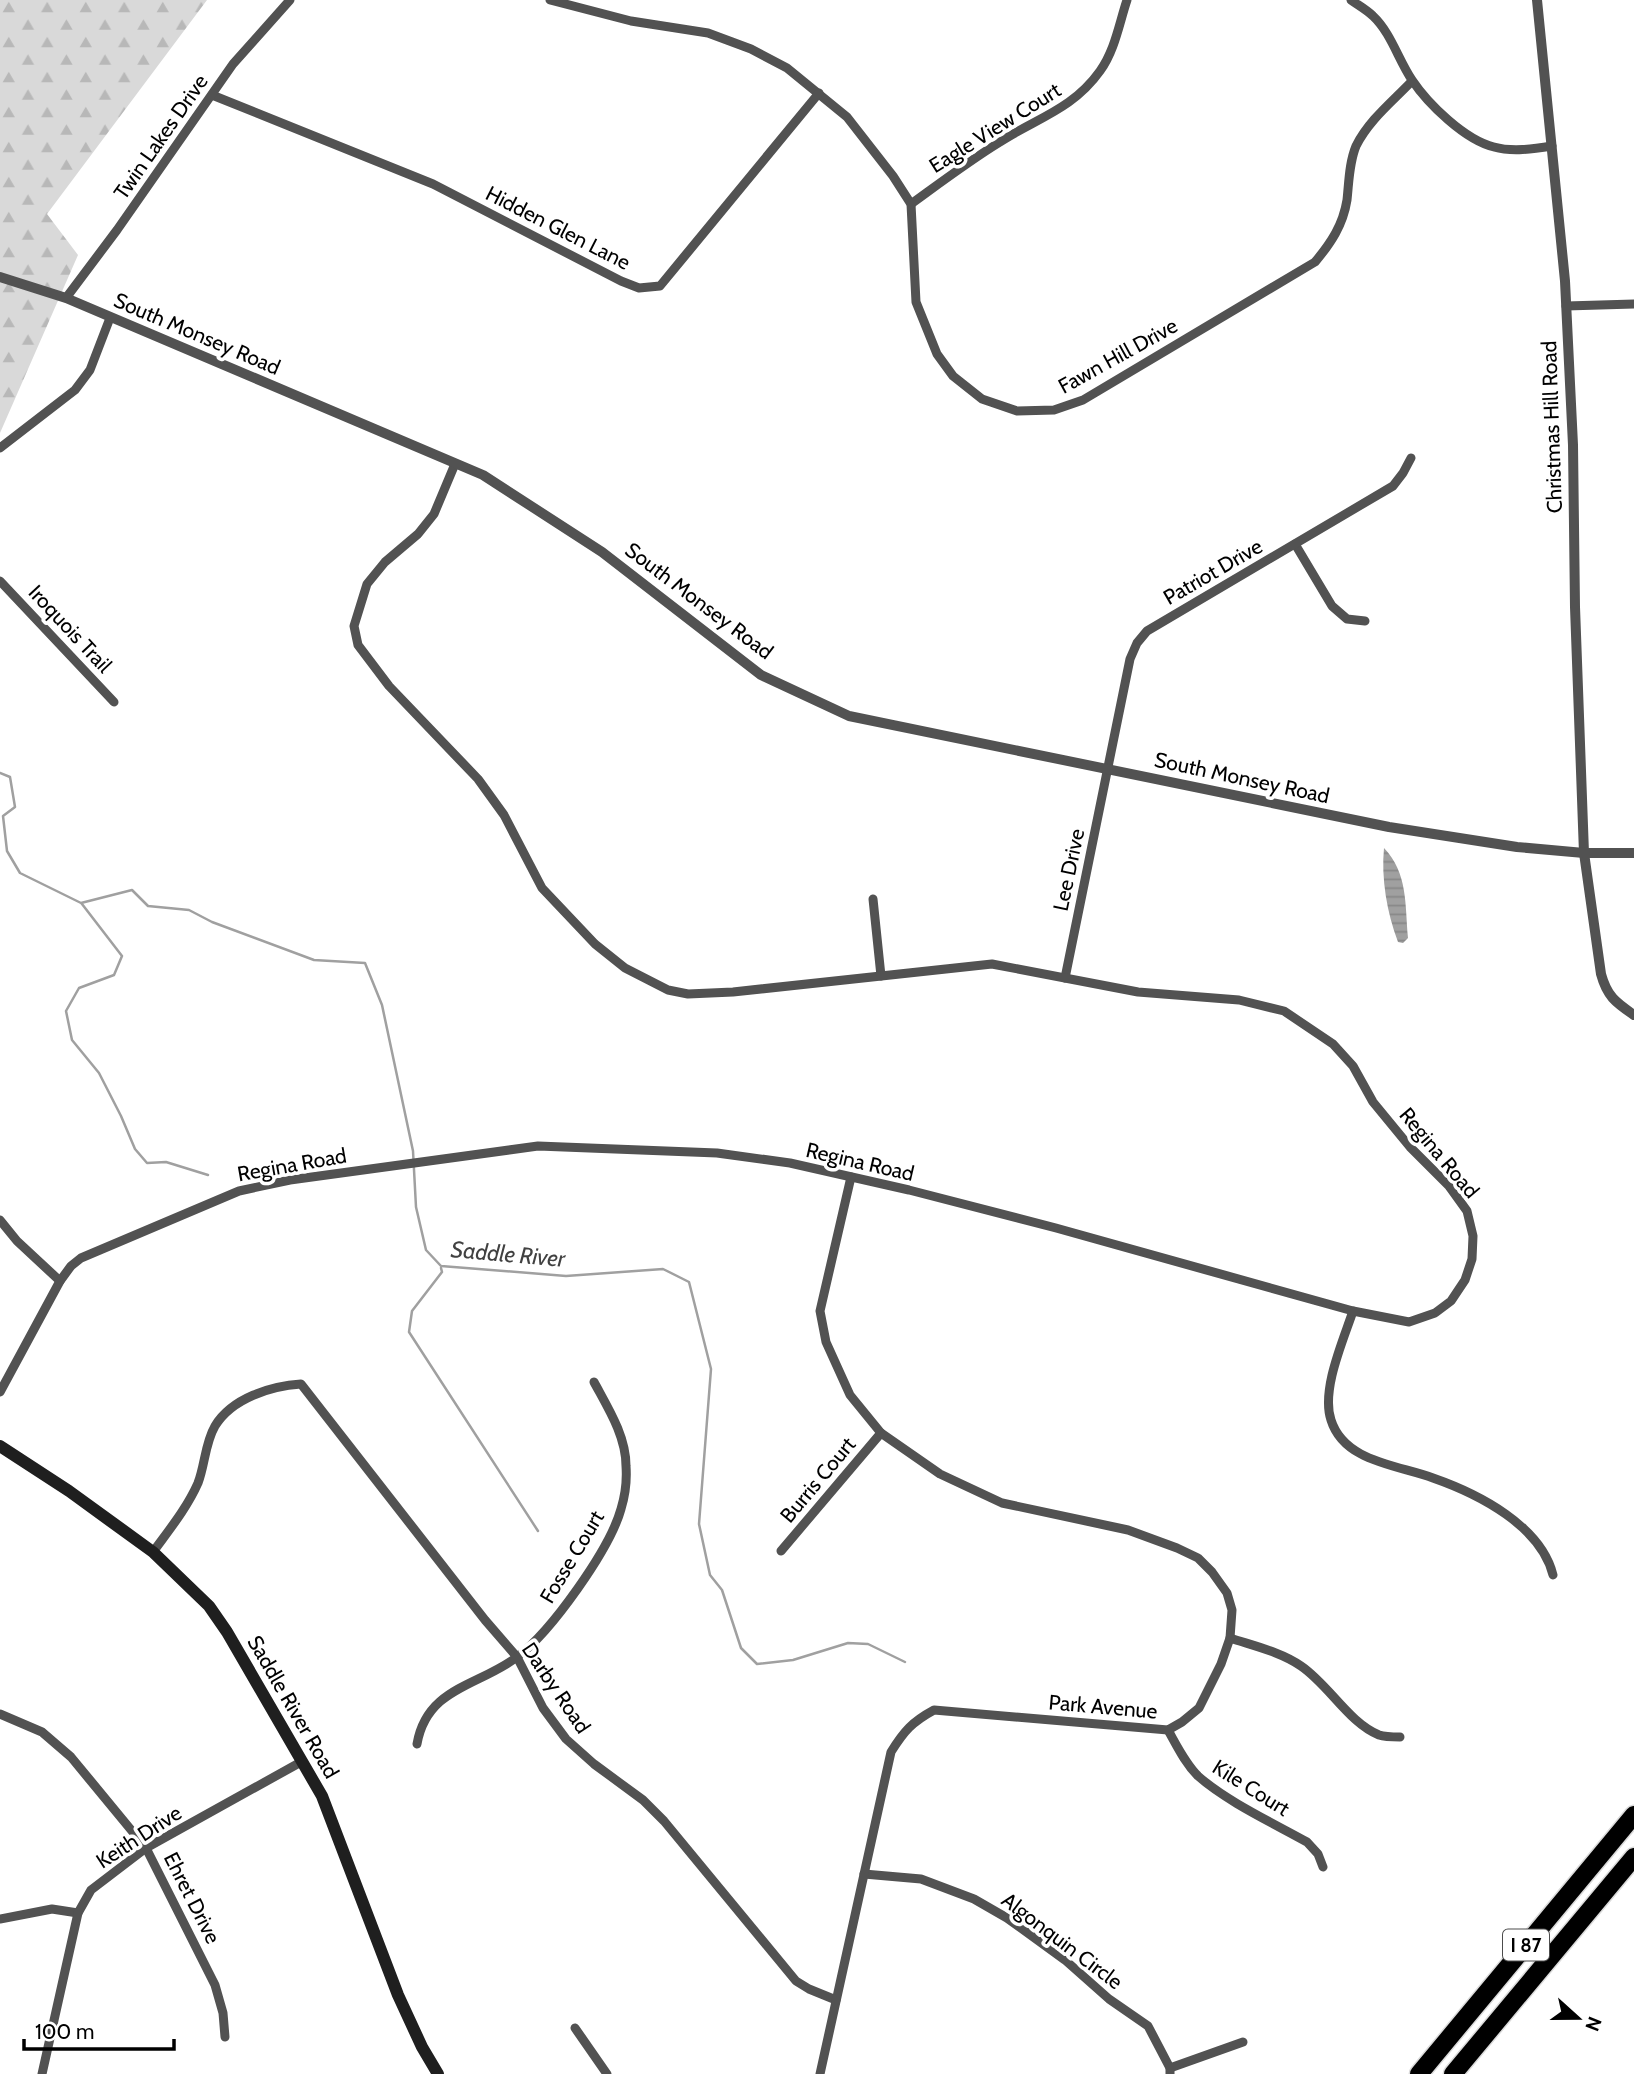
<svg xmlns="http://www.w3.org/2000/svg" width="1634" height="2074" font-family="Cabin,sans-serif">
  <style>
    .forest { fill: url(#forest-firs) }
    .water { fill: url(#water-rules) }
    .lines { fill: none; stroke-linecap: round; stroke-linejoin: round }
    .stream { stroke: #a0a0a0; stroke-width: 2.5 }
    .motorway-casing { stroke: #dbdbdb; stroke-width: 21 }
    .minor { stroke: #525252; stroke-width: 9 }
    .tertiary { stroke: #525252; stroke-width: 10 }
    .secondary { stroke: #1f1f1f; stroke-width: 12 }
    .motorway { stroke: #000; stroke-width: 18 }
    .labels { text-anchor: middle; stroke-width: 7; stroke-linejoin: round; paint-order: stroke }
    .shield { fill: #fff; stroke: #4c4c4c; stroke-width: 2 }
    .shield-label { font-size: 19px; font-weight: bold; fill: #000 }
    .street-label { font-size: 21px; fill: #000; stroke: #fff }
    .water-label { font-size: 23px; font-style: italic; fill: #414141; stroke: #fff }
  </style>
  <defs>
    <pattern id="forest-firs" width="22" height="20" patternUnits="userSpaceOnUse" patternTransform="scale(1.75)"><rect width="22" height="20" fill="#d9d9d9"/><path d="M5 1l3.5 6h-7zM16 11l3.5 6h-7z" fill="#b8b8b8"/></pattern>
    <pattern id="water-rules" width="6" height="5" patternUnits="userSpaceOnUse" patternTransform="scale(1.75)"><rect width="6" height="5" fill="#a0a0a0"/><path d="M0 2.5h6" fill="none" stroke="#888"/></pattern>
  </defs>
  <rect width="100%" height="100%" fill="#fff"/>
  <!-- forest -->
  <path class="forest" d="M0 0H207L47 214 78 255 0 433Z"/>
  <!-- water -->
  <path class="water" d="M1384 848C1408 873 1405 905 1408 938L1403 943 1398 942C1387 913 1381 878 1384 848Z"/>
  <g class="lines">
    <!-- stream -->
    <g class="stream">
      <path d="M0 773 10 777 15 807 3 816 7 851 20 873 81 903 132 890 148 906 189 910 212 922 314 960 365 963 382 1005 413 1151 416 1207 426 1250 441 1266 566 1276 663 1269 689 1282 711 1369 699 1524 710 1575 722 1590 741 1648 757 1664 793 1660 848 1643 868 1644 905 1662"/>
      <path d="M82 904 122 956 114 975 79 988 66 1011 72 1040 99 1073 121 1116 135 1149 147 1163 166 1162 208 1175"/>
      <path d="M441 1268 442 1272 412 1311 409 1332 538 1531"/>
    </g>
    <defs>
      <g id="motorway">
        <path d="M1419 2074 1634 1815"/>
        <path d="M1453 2074 1634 1857"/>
      </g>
    </defs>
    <!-- motorway casing -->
    <use href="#motorway" class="motorway-casing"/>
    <!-- minor -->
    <g class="minor">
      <path d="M550 0 631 21 708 33 751 49 787 68 847 117 893 176 911 204 916 302 937 354 953 376 982 399 1017 411 1054 410 1083 400 1315 262C1331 243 1343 225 1347 200 1349 182 1349 163 1356 146 1369 120 1392 102 1412 81"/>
      <path d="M1351 0C1358 5 1367 10 1373 16 1391 33 1398 59 1412 80 1428 104 1465 140 1494 147 1512 152 1533 149 1552 146"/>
      <path d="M212 95 433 184 621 281 639 288 660 286 819 93"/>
      <path d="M911 204C940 183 969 161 1000 142 1037 118 1073 109 1100 71 1115 50 1119 24 1127 0"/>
      <path d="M66 298 117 230 233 64 290 0"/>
      <path d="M1566 306 1634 304"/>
      <path d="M0 448 75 390 90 370 110 318"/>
      <path d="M1295 544 1332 606 1347 619 1365 621"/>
      <path d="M0 581 114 702"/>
      <path d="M873 899 881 976"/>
      <path d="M1065 978 1130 659 1137 643 1147 631 1393 486 1403 473 1411 458"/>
      <path d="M0 1220 17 1241 60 1281"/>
      <path d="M1353 1311C1343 1341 1321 1390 1331 1420 1344 1462 1398 1465 1433 1478 1479 1494 1541 1526 1553 1575"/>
      <path d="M0 1392 60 1281 71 1266 81 1258 239 1191 290 1180 538 1146 717 1153 790 1163 909 1190 1056 1228 1353 1311 1409 1322 1435 1313 1451 1301 1465 1280 1472 1259 1473 1236 1467 1211 1449 1186 1410 1147 1373 1102 1353 1066 1333 1044 1284 1011 1239 1000 1138 992 992 964 733 992 688 994 668 990 625 968 595 944 542 888 504 815 478 779 389 686 358 645 354 626 367 584 385 562 418 534 434 514 455 464"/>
      <path d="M781 1551 881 1433"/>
      <path d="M153 1552C169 1530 187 1508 198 1483 205 1465 205 1443 215 1426 232 1398 271 1386 301 1384L485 1620 517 1657 543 1708 566 1739 594 1764 643 1800 664 1821 796 1981 809 1989 836 2000"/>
      <path d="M1230 1638C1254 1646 1281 1652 1301 1666 1329 1685 1349 1723 1379 1735 1385 1737 1393 1737 1400 1737"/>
      <path d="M0 1714 42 1732 71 1757 146 1848 215 1985 223 2013 225 2037"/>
      <path d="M1168 1730C1177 1746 1185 1763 1198 1776 1226 1801 1273 1823 1307 1842L1318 1854 1323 1867"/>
      <path d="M417 1744C427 1687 479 1686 517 1657 551 1632 610 1549 621 1509 625 1496 627 1480 626 1466 626 1436 608 1408 594 1382"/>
      <path d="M864 1874 921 1879 974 1899 1007 1918 1065 1960 1109 1999 1148 2026 1170 2068V2074"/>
      <path d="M0 1919 52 1909 78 1913"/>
      <path d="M575 2028 607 2074"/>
      <path d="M1170 2068 1243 2042"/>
      <path d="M42 2074 78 1913 91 1890 146 1848 301 1762"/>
      <path d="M820 2074 891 1752C904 1731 912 1722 934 1710L1168 1730 1182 1722 1199 1708 1221 1664 1230 1638 1232 1610 1227 1593 1212 1572 1198 1558 1177 1548 1128 1530 1002 1503 940 1474 881 1433 850 1395 826 1342 820 1311 851 1177"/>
    </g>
    <!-- tertiary -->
    <g class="tertiary">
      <path d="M1537 0 1565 281 1573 445 1575 607 1584 853 1601 974C1607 996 1615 1002 1634 1015"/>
      <path d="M0 277 66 298 483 475 602 552 761 675 849 716 1389 827 1517 847 1584 853H1634"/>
    </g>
    <!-- secondary -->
    <path class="secondary" d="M0 1446 69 1491 153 1552 209 1606 227 1632 322 1796 398 1995 422 2047 438 2074"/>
    <!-- motorway -->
    <use href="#motorway" class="motorway"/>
  </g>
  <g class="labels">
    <!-- shield labels -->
    <rect class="shield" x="1503" y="1929.5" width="46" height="31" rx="5"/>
    <g class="shield-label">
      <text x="1526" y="1952">I 87</text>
    </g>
    <!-- street labels -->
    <g class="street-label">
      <text transform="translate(995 128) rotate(-32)" y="7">Eagle View Court</text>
      <text transform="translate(161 137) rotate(-55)" y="7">Twin Lakes Drive</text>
      <text transform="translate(558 228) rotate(27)" y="7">Hidden Glen Lane</text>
      <text transform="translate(197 334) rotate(23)" y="7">South Monsey Road</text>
      <text transform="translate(1118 356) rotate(-29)" y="7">Fawn Hill Drive</text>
      <text transform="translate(1552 427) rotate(-92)" y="7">Christmas Hill Road</text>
      <text transform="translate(1213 572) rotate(-30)" y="7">Patriot Drive</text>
      <text transform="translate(699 601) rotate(37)" y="7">South Monsey Road</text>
      <text transform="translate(70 629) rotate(47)" y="7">Iroquois Trail</text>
      <text transform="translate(1242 778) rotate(12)" y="7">South Monsey Road</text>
      <text transform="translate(1069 870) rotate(-78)" y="7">Lee Drive</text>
      <text transform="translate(1439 1153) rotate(50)" y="7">Regina Road</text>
      <text transform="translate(860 1162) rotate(13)" y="7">Regina Road</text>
      <text transform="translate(292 1165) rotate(-10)" y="7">Regina Road</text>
      <text transform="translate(818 1480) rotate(-50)" y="7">Burris Court</text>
      <text transform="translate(572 1557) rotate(-59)" y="7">Fosse Court</text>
      <text transform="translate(556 1688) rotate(56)" y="7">Darby Road</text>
      <text transform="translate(293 1707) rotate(60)" y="7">Saddle River Road</text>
      <text transform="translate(1103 1707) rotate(5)" y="7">Park Avenue</text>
      <text transform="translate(1251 1788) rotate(32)" y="7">Kile Court</text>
      <text transform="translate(139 1837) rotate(-33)" y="7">Keith Drive</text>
      <text transform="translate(192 1898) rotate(63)" y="7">Ehret Drive</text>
      <text transform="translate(1062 1941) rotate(37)" y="7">Algonquin Circle</text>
    </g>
    <!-- water labels -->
    <g class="water-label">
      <text transform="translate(508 1254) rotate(5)" y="8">Saddle River</text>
    </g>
  </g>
  <!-- north arrow -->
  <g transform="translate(1578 2018) rotate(111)" stroke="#ffffff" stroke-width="5" paint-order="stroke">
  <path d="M0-5L12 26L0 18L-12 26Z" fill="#000000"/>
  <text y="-10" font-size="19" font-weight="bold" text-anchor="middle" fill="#000000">N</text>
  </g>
  <!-- scale -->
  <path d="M24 2039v10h150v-10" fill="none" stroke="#000000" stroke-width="3.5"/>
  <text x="35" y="2039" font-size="21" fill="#000000" stroke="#ffffff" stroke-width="5" paint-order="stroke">100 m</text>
</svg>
